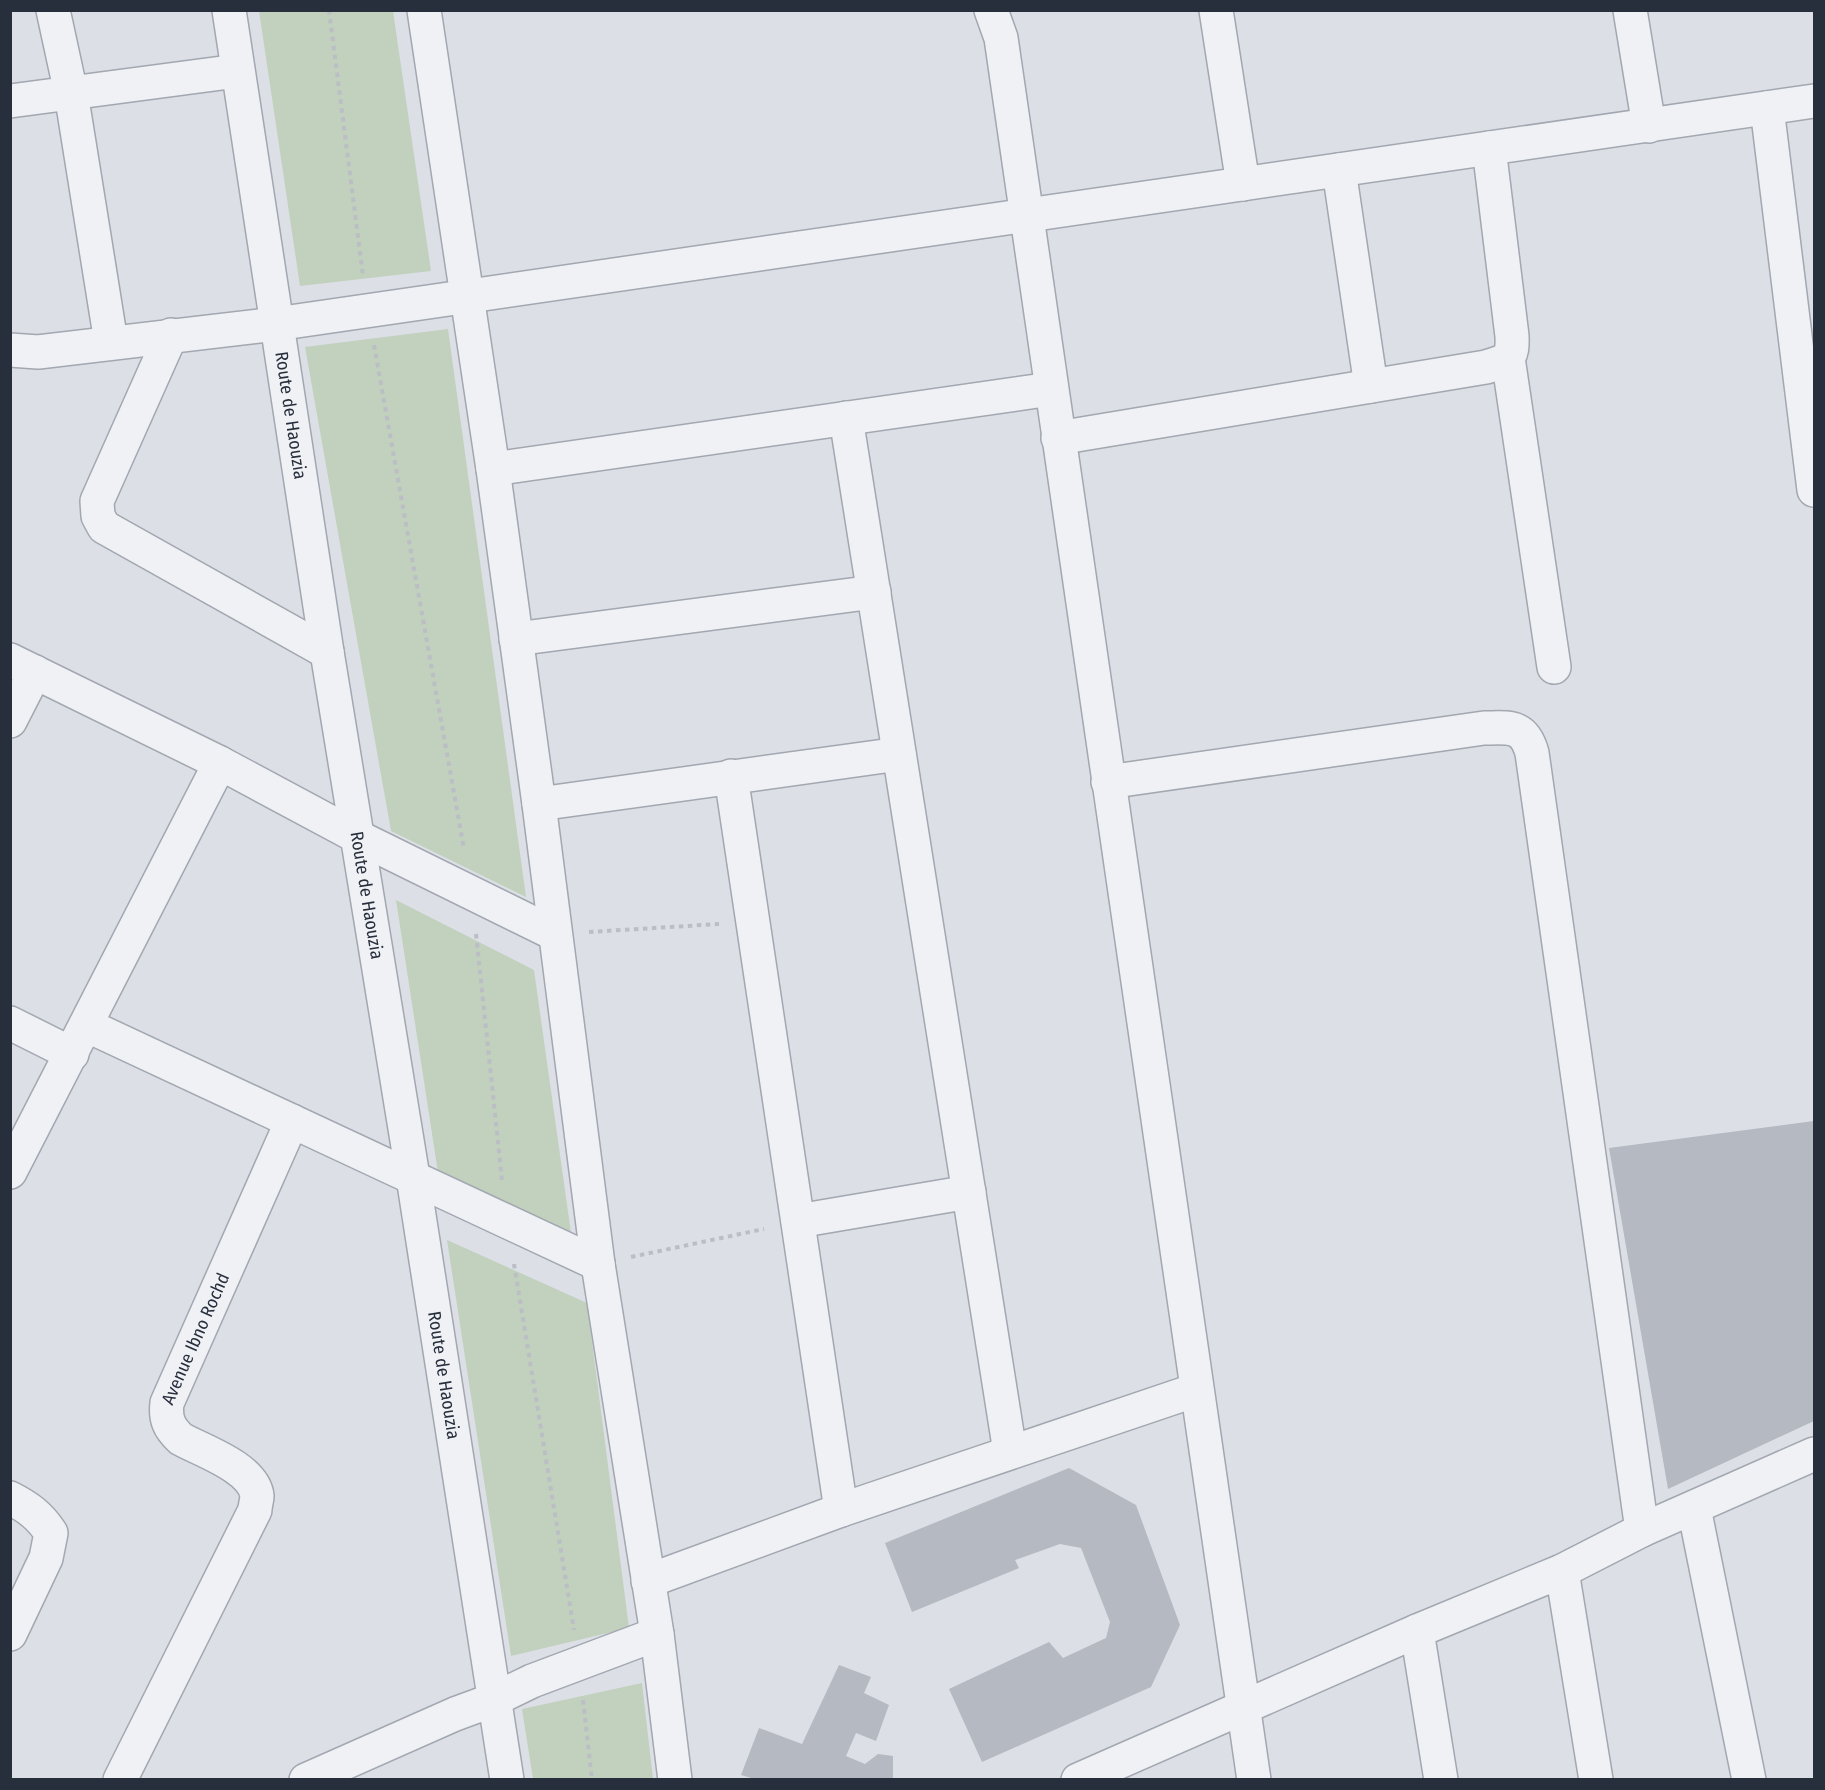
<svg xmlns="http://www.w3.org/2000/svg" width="1825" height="1790" font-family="'Fira Sans Condensed',sans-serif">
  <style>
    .green { fill: #c2d0be }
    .building { fill: #b4b9c2 }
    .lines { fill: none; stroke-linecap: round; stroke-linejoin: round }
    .minor-casing { stroke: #a2a7b0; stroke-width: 36 }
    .path { stroke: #bbbec5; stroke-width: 4; stroke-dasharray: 4.5 4.5; stroke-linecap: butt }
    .minor { stroke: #eff1f5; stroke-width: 33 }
    .labels { text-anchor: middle; stroke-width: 5; stroke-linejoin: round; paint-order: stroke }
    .street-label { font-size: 18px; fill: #272e3c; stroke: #eceff4 }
  </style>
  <rect width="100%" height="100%" fill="#dce0e6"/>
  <!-- green -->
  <g class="green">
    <path d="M259 11H393L431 271 300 286Z"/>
    <path d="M448 329 526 897 391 831 305 347Z"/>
    <path d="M396 900 534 970 572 1240 439 1179Z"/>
    <path d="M447 1240 587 1303 629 1628 511 1656Z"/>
    <path d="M642 1683 653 1779H533L522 1709Z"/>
  </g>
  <!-- building -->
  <g class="building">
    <path d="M1814 1121V1421L1668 1489 1609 1148Z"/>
    <path d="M1069 1468 1136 1505 1180 1625 1151 1687 982 1762 949 1689 1049 1642 1063 1658 1106 1638 1110 1622 1081 1548 1060 1544 1015 1560 1019 1568 912 1612 885 1543Z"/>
    <path d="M839 1665 871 1677 864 1693 889 1705 876 1741 856 1733 846 1756 865 1764 878 1754 893 1756V1780H758L741 1775 759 1728 802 1744Z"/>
  </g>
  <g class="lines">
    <defs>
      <g id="minor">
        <path d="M53 10 71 93 111 342"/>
        <path id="s1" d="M229 10 327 652 413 1177 507 1780"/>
        <path d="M424 10 493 469 539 804 598 1264 657 1634 675 1780"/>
        <path d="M991 10 1001 38 1254 1780"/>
        <path d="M1216 10 1243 184"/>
        <path d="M1630 10 1649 126"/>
        <path d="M10 101 237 71"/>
        <path d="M1767 108 1814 490"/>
        <path d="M1339 170 1371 386"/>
        <path d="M171 335 97 501 98 516 104 527 327 652"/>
        <path d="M10 350 38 352 276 324 1814 101"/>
        <path d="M1508 358 1554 667"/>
        <path d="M846 418 1010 1452"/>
        <path d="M1058 438 1486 367C1508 360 1513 360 1512 336L1489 148"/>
        <path d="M493 469 1051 389"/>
        <path d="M516 639 874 592"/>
        <path d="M10 660 220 763 358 837 555 934"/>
        <path d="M10 721 35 672"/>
        <path d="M731 776 841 1510"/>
        <path d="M1108 782 1484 728C1509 728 1524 724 1532 753L1642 1530"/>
        <path d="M539 804 899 754"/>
        <path d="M10 1023 72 1054"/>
        <path d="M86 1025 598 1264"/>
        <path d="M10 1172 220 763"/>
        <path d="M798 1221 969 1192"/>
        <path d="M10 1498C28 1507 40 1516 51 1533L46 1558 10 1634"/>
        <path d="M1694 1508 1749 1780"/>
        <path d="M1562 1571 1596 1780"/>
        <path d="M648 1581 841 1510 1196 1390"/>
        <path d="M1417 1631 1441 1780"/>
        <path id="s2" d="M120 1780 255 1510C255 1505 257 1500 257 1496 254 1468 203 1451 181 1439 169 1428 165 1419 167 1403L292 1121"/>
        <path d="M306 1780 455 1714 493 1700 532 1681 657 1634"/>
        <path d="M1078 1780 1417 1631 1562 1571 1642 1530 1814 1454"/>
      </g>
    </defs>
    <!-- minor casing -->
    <use href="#minor" class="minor-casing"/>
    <!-- path -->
    <g class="path">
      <path d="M329 10 363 276"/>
      <path d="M374 345 464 849"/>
      <path d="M589 932 719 924"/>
      <path d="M476 934 502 1180"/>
      <path d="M631 1257 764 1229"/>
      <path d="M514 1264 574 1630"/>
      <path d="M583 1700 592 1780"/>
    </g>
    <!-- minor -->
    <use href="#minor" class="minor"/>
  </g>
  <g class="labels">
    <!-- street labels -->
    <g class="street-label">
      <text dy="6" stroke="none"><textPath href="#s1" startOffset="410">Route de Haouzia</textPath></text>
      <text dy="6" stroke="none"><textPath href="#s1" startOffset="896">Route de Haouzia</textPath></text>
      <text dy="6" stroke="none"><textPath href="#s2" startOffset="525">Avenue Ibno Rochd</textPath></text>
      <text dy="6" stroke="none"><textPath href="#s1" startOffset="1382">Route de Haouzia</textPath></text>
    </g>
  </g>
  <!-- border -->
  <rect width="1825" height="1790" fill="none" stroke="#272e3c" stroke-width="24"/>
</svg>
